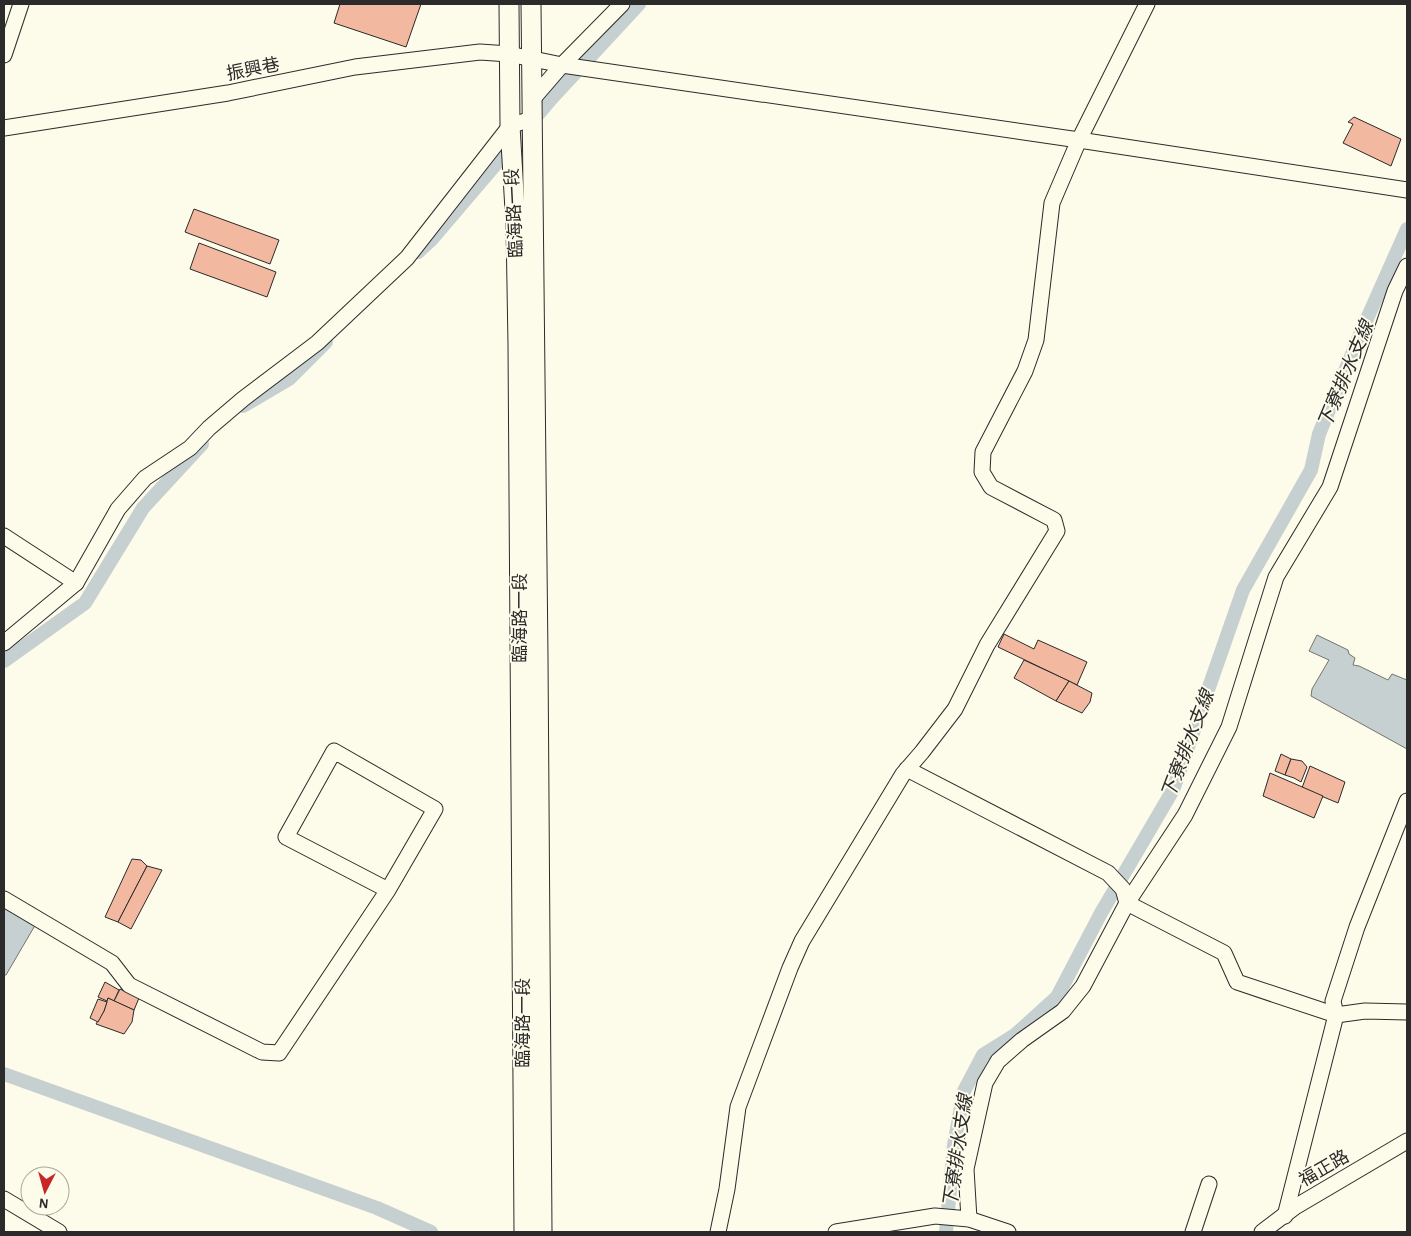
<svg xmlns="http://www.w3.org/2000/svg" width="1411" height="1236" font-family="'Alegreya Sans','Noto Sans TC',sans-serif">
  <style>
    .water { fill: #c7d0d0; stroke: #74746e }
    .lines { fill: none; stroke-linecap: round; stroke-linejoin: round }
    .canal { stroke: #c7d0d0; stroke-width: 14 }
    .building { fill: #f2b8a0; stroke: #2b2b2b }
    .minor-casing { stroke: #2b2b2b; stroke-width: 17 }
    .major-casing { stroke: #2b2b2b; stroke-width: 21 }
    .minor { stroke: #fdfbea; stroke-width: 15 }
    .major { stroke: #fdfbea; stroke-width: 19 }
    .labels { text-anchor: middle; stroke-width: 4; stroke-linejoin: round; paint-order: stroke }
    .street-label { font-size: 18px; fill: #2b2b2b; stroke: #fdfbea }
    .water-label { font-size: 19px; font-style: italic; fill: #2b2b2b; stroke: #fdfbea }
  </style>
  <rect width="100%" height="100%" fill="#fdfbea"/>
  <!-- water -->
  <g class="water">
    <path d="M1317 635 1348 650 1349 654 1355 658 1353 665 1359 666 1388 680 1392 674 1407 680V749L1311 696 1312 689 1329 660 1309 651Z"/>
    <path d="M4 904 37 922 6 975H4Z"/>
  </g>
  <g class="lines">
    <!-- canal -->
    <g class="canal">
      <path d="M418 252 432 239 552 98 639 4"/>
      <path d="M243 406 289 379 326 342"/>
      <path d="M4 661 85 603 143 508 202 444"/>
      <path d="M4 1074 377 1208 431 1232"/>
      <path d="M946 1232 954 1145 964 1091 983 1055 1015 1035 1057 997 1101 913 1173 790 1243 590 1311 470 1319 434 1362 330 1407 229"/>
    </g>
  </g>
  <!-- building -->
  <g class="building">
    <path d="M340 4H421L406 47 334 23Z"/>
    <path d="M1354 117 1401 139 1391 166 1343 143 1353 124 1348 122Z"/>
    <path d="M194 209 279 240 270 264 185 232Z"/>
    <path d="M199 243 276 272 267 297 190 269Z"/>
    <path d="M1004 634 1034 649 1038 640 1087 662 1077 685 998 647Z"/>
    <path d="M1024 660 1069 681 1056 701 1014 678Z"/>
    <path d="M1069 681 1092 693 1090 702 1082 713 1056 701Z"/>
    <path d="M1281 754 1291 759 1285 775 1275 771Z"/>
    <path d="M1291 759 1302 761 1307 767 1301 782 1294 778 1285 775Z"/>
    <path d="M1310 766 1345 782 1338 803 1302 788Z"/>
    <path d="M1270 773 1323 796 1314 818 1263 796Z"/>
    <path d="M132 859 141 860 147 866 118 922 105 917Z"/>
    <path d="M147 866 162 870 131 929 118 922Z"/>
    <path d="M105 982 119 990 114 1001 108 998 107 1001 98 997Z"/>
    <path d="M120 989 139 998 134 1010 114 1001Z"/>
    <path d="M108 998 134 1010 132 1022 124 1034 96 1024 104 1011Z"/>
    <path d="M98 999 107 1002 104 1011 98 1022 90 1018Z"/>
  </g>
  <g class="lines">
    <defs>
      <g id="minor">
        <path d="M4 55 21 4"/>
        <path d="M531 101 562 65 622 4"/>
        <path d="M4 128 228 93 355 67 480 52 509 54 562 65 1079 140 1407 190"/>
        <path d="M4 536 76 583"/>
        <path d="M4 643 76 583 118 509 145 478 190 448 209 428 243 399 317 343 407 258 510 126 531 119"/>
        <path d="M907 769 1108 873 1123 889 1127 903 1224 953 1237 982 1336 1015 1365 1011 1407 1012"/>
        <path d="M4 899 112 963 129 985 262 1052 279 1053 388 890 435 809 334 751 286 837 388 890"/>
        <path d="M4 1199 59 1232"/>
        <path d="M1285 1216 1336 1015 1333 1001 1357 927 1407 801"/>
        <path d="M969 1219 966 1169 985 1083 998 1061 1022 1040 1063 1011 1083 986 1127 903 1185 815 1229 727 1276 577 1330 487 1395 291 1407 266"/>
        <path d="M718 1232 727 1189 738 1107 790 968 802 941 903 774 922 752 955 709 987 645 1057 531 1054 520 991 487 982 472 983 452 1025 371 1036 340 1052 203 1079 140 1147 4"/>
        <path d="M836 1232 935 1216 969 1219 1008 1232"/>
        <path d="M1193 1232 1209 1184"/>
        <path d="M1262 1232 1295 1207 1407 1141"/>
      </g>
      <g id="major">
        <path d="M509 4 510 126 516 227 518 345 524 1232"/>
        <path d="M531 4 538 657 542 1232"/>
      </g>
    </defs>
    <!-- minor casing -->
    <use href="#minor" class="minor-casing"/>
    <!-- major casing -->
    <use href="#major" class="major-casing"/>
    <!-- minor -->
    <use href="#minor" class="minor"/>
    <!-- major -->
    <use href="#major" class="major"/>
  </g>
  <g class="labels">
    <!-- street labels -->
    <g class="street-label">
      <text transform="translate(253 69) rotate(-11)" y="6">振興巷</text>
      <text transform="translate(514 213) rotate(-93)" y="6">臨海路一段</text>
      <text transform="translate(520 618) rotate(-90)" y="6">臨海路一段</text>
      <text transform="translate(523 1023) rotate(-90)" y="6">臨海路一段</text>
      <text transform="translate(1324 1168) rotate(-30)" y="6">福正路</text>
    </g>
    <!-- water labels -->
    <g class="water-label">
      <text transform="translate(1345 374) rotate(-67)" y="7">下寮排水支線</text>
      <text transform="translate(1187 744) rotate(-69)" y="7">下寮排水支線</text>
      <text transform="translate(957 1151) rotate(-82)" y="7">下寮排水支線</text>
    </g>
  </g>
  <!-- border -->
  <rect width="1411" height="1236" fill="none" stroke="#2b2b2b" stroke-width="10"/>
  <!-- north arrow -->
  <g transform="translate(45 1191) rotate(186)"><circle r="24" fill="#fdfbea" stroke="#a9a89e"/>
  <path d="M0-4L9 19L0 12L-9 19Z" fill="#c62828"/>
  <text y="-8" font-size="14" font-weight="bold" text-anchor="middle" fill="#2b2b2b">N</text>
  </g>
</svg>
